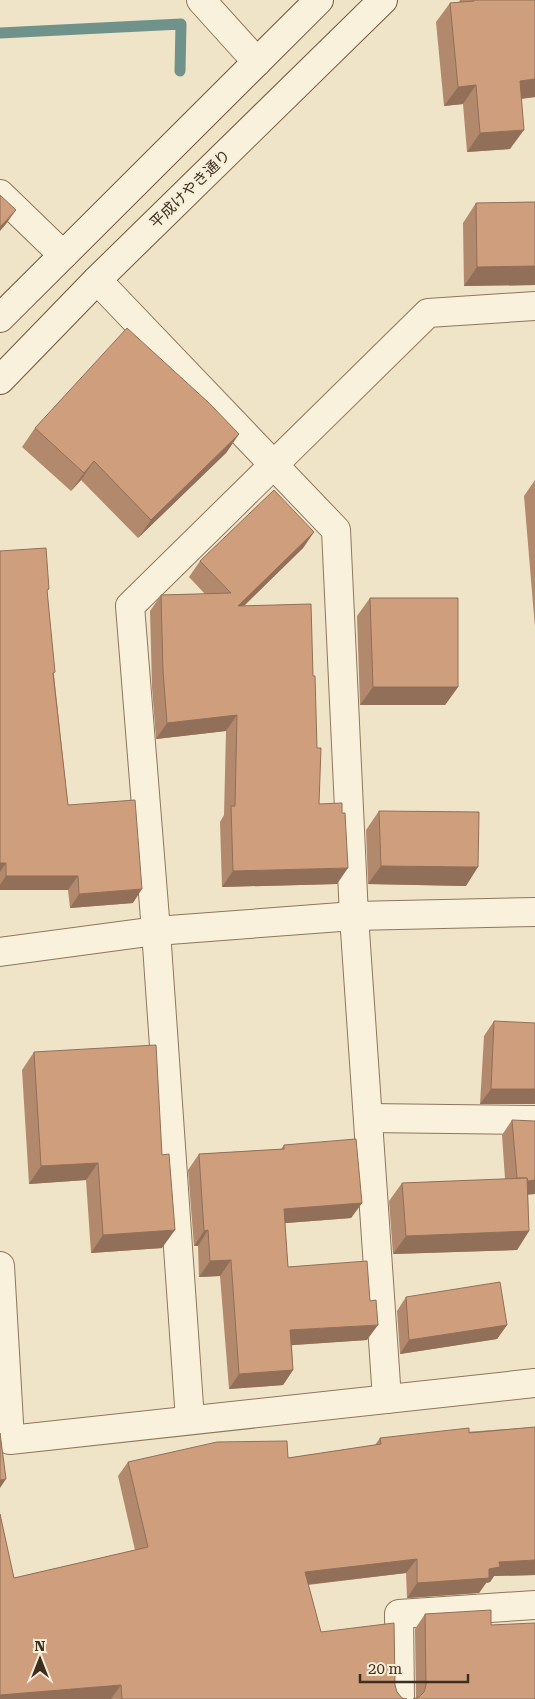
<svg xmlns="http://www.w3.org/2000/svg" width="535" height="1699" font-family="'Roboto Serif','Noto Sans JP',serif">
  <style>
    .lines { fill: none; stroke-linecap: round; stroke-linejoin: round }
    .stream { stroke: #6f938a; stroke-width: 11 }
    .street-casing { stroke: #8d765c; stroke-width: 30 }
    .secondary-casing { stroke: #6f573f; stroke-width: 30 }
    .street { stroke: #faf1dc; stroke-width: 28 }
    .secondary { stroke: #faf1dc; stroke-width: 28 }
    .wall { fill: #b2896c }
    .shaded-wall { fill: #916f58 }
    .building { fill: #cf9f7d; stroke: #916f58 }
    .labels { text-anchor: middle; stroke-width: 4; stroke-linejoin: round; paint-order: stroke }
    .street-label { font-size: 15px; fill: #3d2e20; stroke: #f7eed8 }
  </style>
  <rect width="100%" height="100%" fill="#f0e4c8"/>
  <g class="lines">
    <!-- stream -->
    <path class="stream" d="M0 33 181 24 180 71"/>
    <defs>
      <g id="street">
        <path d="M201 0 257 62"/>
        <path d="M0 194 63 255"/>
        <path d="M97 280 336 530 354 916 387 1399"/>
        <path d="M0 952 156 931 354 916 535 912"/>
        <path d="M368 1118 535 1120"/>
        <path d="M0 1266 10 1440 535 1383"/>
        <path d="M190 1420 156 931 130 606 428 313 535 306"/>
        <path d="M400 1699 399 1614 535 1605"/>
      </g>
      <g id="secondary">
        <path d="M0 318 319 0"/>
        <path d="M0 380 97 280 383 0"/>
      </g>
    </defs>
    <!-- street casing -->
    <use href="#street" class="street-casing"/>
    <!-- secondary casing -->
    <use href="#secondary" class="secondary-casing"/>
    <!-- street -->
    <use href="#street" class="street"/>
    <!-- secondary -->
    <use href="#secondary" class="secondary"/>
  </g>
  <!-- wall -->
  <g class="wall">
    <path d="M460 0H535V97L522 99 510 149 467 152 463 104 444 106 436 22 450 3 459 2Z"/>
    <path d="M535 202V285L464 286 463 223 476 203Z"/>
    <path d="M35 428 239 434 226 453 138 538 81 480 71 491 22 447Z"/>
    <path d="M535 480V628L524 496Z"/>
    <path d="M314 532 303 548 244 606 313 676 319 804 337 884 222 887 220 822 224 815 226 731 156 739 152 687 150 611 161 595 205 594 189 577 200 561Z"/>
    <path d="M0 551 47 592 54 675 68 805 133 903 70 908 68 890H0Z"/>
    <path d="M370 598 458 687 445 705H360L357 616Z"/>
    <path d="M379 811 466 886 368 884 366 830Z"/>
    <path d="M494 1021 535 1104H480L484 1036Z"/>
    <path d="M34 1052 162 1155V1248L91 1253 86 1180 29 1184 22 1070Z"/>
    <path d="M512 1120 528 1195 529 1231 517 1250 393 1254 389 1201 402 1183 505 1179 502 1135Z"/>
    <path d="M284 1145 362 1203 351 1218 285 1223 288 1267 367 1340 292 1345 293 1370 283 1385 229 1389 220 1276 199 1277 198 1246H194L188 1170 199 1154 281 1149Z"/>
    <path d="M406 1297 507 1325 497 1339 400 1354 397 1311Z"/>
    <path d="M535 1427V1575L494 1576 490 1582 486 1583 479 1593 407 1598 406 1573 308 1585 321 1632 395 1685 397 1692 402 1698 407 1699H0L14 1578 135 1550 118 1476 128 1462 288 1458 375 1445 380 1438Z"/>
    <path d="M425 1614 491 1625 535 1699 416 1698 415 1629Z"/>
  </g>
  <!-- shaded-wall -->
  <g class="shaded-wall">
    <path d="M535 79V97L507 100 520 81Z"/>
    <path d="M476 85 463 104 444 106 458 87Z"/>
    <path d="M524 130 510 149 467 152 480 133Z"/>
    <path d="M16 210 6 224 0 231V227Z"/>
    <path d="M535 266V285L464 286 477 267Z"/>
    <path d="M239 434 226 453 138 538 151 520Z"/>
    <path d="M94 461 81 480 71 491 84 473Z"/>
    <path d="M314 532 303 548 227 622 238 606Z"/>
    <path d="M373 687H458L445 705H360Z"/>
    <path d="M237 715 226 731 156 739 167 723Z"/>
    <path d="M0 863H6L0 872Z"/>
    <path d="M381 866 478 867 466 886 368 884Z"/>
    <path d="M348 868 337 884 222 887 233 871Z"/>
    <path d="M6 876H78L68 890H0V885Z"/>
    <path d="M142 889 133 903 70 908 79 894Z"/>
    <path d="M491 1089H535V1104H480Z"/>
    <path d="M98 1163 86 1180 29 1184 41 1166Z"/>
    <path d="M535 1180V1194L507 1197 517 1182Z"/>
    <path d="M362 1203 351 1218 274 1224 284 1209Z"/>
    <path d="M175 1230 162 1248 91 1253 103 1235Z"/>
    <path d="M208 1230 198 1246H194L204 1231Z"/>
    <path d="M529 1231 517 1250 393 1254 406 1236Z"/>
    <path d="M231 1260 220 1276 199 1277 210 1261Z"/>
    <path d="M378 1325 367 1340 280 1346 290 1330Z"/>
    <path d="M507 1325 497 1339 400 1354 409 1340Z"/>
    <path d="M293 1370 283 1385 229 1389 239 1374Z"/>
    <path d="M6 1479 0 1488V1480Z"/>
    <path d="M417 1559 406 1573 294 1586 305 1572Z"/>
    <path d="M535 1560V1575L494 1576 490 1582 486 1583 479 1593 407 1598 417 1583 489 1569 499 1562Z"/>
    <path d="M121 1685 111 1699H0V1695Z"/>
  </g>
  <!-- building -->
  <g class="building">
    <path d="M474 0H535V79L520 81 524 130 480 133 476 85 458 87 450 3 474 1Z"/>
    <path d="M0 195 16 210 0 227Z"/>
    <path d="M535 202V266L477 267 476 203Z"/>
    <path d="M127 328 209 403 239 434 151 520 94 461 84 473 35 428Z"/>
    <path d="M274 490 314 532 238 606 311 604 313 676H315L317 748H321L319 804 342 803V813H345L348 868 233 871 231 806H235L237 715 167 723 163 671 161 595 231 593 200 561Z"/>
    <path d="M46 548 49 589 47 590 55 672 53 673 68 805 135 800 142 889 79 894 78 876H6V863H0V551Z"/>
    <path d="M370 598H458V687H373Z"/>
    <path d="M379 811 479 812 478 867 381 866Z"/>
    <path d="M494 1021 535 1023V1089H491Z"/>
    <path d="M156 1045 162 1155 169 1154 175 1230 103 1235 98 1163 41 1166 34 1052Z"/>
    <path d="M512 1120 535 1121V1180L528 1181 527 1178H517Z"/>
    <path d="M356 1139 362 1203 284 1209 288 1267 367 1261 370 1301 376 1300 378 1325 290 1330 293 1370 239 1374 231 1260 210 1261 208 1230 204 1231 199 1154 284 1149V1145Z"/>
    <path d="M527 1178 529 1231 406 1236 402 1183Z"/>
    <path d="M500 1282 507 1325 409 1340 406 1297Z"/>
    <path d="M535 1427V1560L499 1562 500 1567 489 1569V1578L417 1583V1559L305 1572 321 1632 394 1623 395 1685 397 1692 402 1698 407 1699H122L121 1685 0 1695V1514L14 1578 148 1547 128 1462 217 1442 287 1441 288 1458 381 1444 380 1438 469 1428V1433Z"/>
    <path d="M0 1433 6 1479 0 1480Z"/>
    <path d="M491 1610V1625L535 1623V1699H413L419 1697 424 1692 426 1685 425 1614Z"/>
  </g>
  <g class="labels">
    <!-- street labels -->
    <g class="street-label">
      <text transform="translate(190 189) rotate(-44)" y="5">平成けやき通り</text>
    </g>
  </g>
  <!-- north arrow -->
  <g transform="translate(40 1659)" stroke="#f7eed8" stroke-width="4" paint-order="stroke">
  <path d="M0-4L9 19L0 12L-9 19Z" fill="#3d2e20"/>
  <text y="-8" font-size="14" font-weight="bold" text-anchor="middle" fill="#3d2e20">N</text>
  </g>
  <!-- scale -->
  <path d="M360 1674v8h108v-8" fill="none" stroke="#3d2e20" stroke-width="2.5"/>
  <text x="368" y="1674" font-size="15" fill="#3d2e20" stroke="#f7eed8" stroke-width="4" paint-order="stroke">20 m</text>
</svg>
